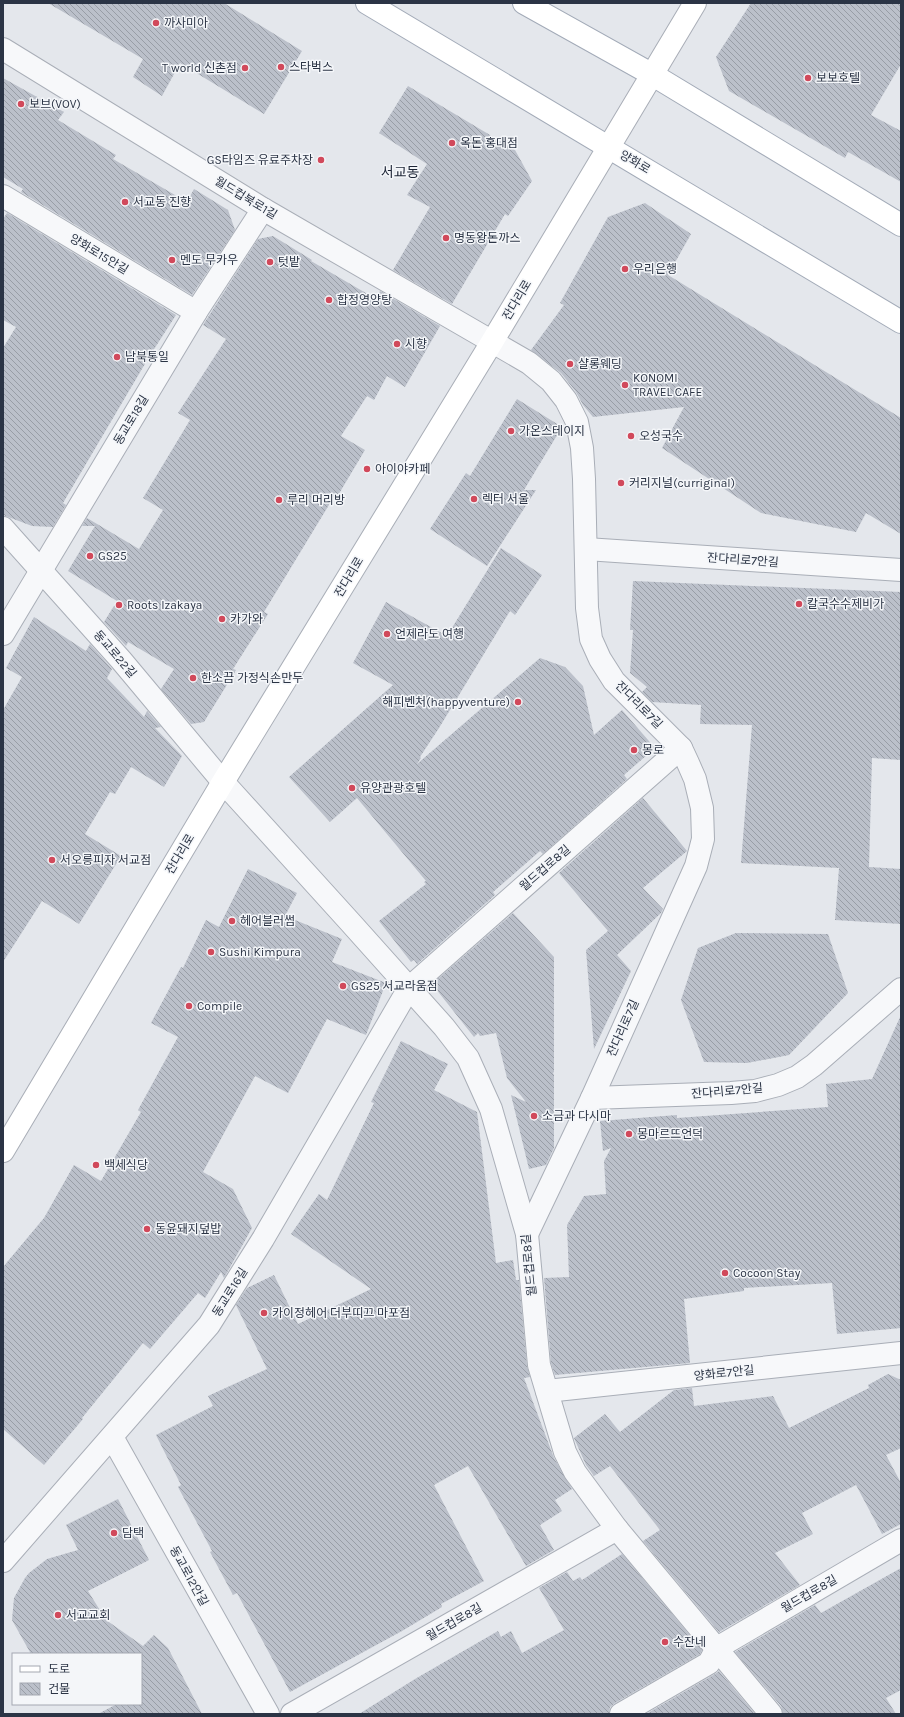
<svg xmlns="http://www.w3.org/2000/svg" width="904" height="1717" font-family="Karla,'Noto Sans KR',sans-serif">
  <style>
    .building { fill: url(#building-back-hatch) }
    .lines { fill: none; stroke-linecap: round; stroke-linejoin: round }
    .street-casing { stroke: #a9aeb7; stroke-width: 24 }
    .secondary-casing { stroke: #a9aeb7; stroke-width: 24 }
    .primary-casing { stroke: #a3abb8; stroke-width: 24 }
    .street { stroke: #f7f8fa; stroke-width: 22 }
    .secondary { stroke: #fff; stroke-width: 22 }
    .primary { stroke: #fff; stroke-width: 22 }
    .poi-dot { fill: #d1495b; stroke: #f4f6f9; stroke-width: 1.5 }
    .labels { text-anchor: middle; stroke-width: 3; stroke-linejoin: round; paint-order: stroke }
    .poi-label { font-size: 12px; fill: #2b3445; stroke: #f4f6f9; text-anchor: start }
    .street-label { font-size: 12px; fill: #2b3445; stroke: #f4f6f9 }
    .quarter-label { font-size: 14px; fill: #1d2536; stroke: #f4f6f9 }
  </style>
  <defs>
    <pattern id="building-back-hatch" width="6" height="6" patternUnits="userSpaceOnUse"><rect width="6" height="6" fill="#bbc0ca"/><path d="M-1 5l2 2M0 0l6 6M5-1l2 2" fill="none" stroke="#989da6"/></pattern>
  </defs>
  <rect width="100%" height="100%" fill="#e4e7ec"/>
  <!-- building -->
  <g class="building">
    <path d="M48 3H224L302 51 264 114 180 63 162 96 133 77 143 59Z"/>
    <path d="M751 3H901V64L871 115 901 131V182L848 152 845 158 729 91 716 57Z"/>
    <path d="M3 78 64 112 58 120 116 155 113 159 187 202 194 189 228 210 235 230 192 295 21 192 23 189 3 177Z"/>
    <path d="M408 86 515 150 532 181 508 216 505 214 452 304 393 270 430 207 407 195 427 164 379 133Z"/>
    <path d="M645 203 691 234 668 275 901 418V534L866 513 856 532 761 513 662 448 684 407 593 417 583 405 576 392 561 373 531 350 564 305 560 303 608 217Z"/>
    <path d="M7 213 176 315 149 357 63 503 66 505 53 527 32 526 3 515V348L16 327 3 320V219Z"/>
    <path d="M273 236 312 260 311 261 376 299 380 291 440 326 405 387 387 376 374 400 367 396 341 436 365 450 337 497 335 495 264 612 268 614 233 669 236 670 204 722 191 724 161 689 174 669 128 642 126 646 104 622 117 601 68 571 95 526H82L87 518 139 549 163 510 143 498 190 420 178 413 226 339 203 325 258 239Z"/>
    <path d="M517 399 562 427 524 490H536L487 566 430 529 466 473 470 476Z"/>
    <path d="M501 548 542 575 515 615 510 611 439 728 420 757 421 758 417 764 540 658 565 667 583 686 594 735 622 710 655 748 624 775 627 779 543 854 540 851 493 892 495 895 417 964 414 960 411 962 379 921 426 884 424 882 426 881 357 798 330 822 289 777 393 685 353 663 386 602 447 636Z"/>
    <path d="M633 581 901 592V760L872 758 869 867 901 869V924L835 920 839 868 741 863 752 725 700 724 701 705 652 702 642 692 647 687 630 673 633 630H630Z"/>
    <path d="M34 617 86 651 90 644 112 669 107 678 144 717 147 711 161 727 155 728 182 756 164 787 131 767 115 794 110 792 85 834 121 856 79 924 42 901 3 962V710L22 677 6 668Z"/>
    <path d="M643 798 687 851 643 888 663 909 661 913 617 955 631 971 594 1049 586 950 608 931 559 873Z"/>
    <path d="M248 869 297 893 285 916 342 939 332 962 386 983 366 1035 327 1019 288 1093 255 1076 203 1172 233 1189 252 1228 224 1278 221 1272 205 1298 198 1293 150 1349 143 1343 82 1418 83 1419 44 1465 3 1429V1267L44 1218 74 1165 101 1181 141 1112 138 1110 178 1037 151 1023 181 967 183 968 206 920 219 927Z"/>
    <path d="M513 913 554 957V1072L553 1073 554 1075V1148L546 1165 529 1169 511 1095 526 1102 507 1078 496 1033 480 1036 478 1033 474 1037 432 984Z"/>
    <path d="M736 933 828 934 848 993 789 1055 747 1063 704 1062 681 1000 698 948Z"/>
    <path d="M901 1015V1328L837 1334 832 1283 744 1288V1291L684 1299 690 1363 555 1375 551 1363 544 1278 569 1277 567 1225 584 1196 606 1194 604 1161 611 1148 603 1151 600 1121 677 1115V1118L828 1107 826 1084 872 1079Z"/>
    <path d="M401 1041 448 1064 434 1090 477 1112 496 1263 513 1260 516 1280H519L527 1366 530 1377 524 1378 554 1458 572 1489 555 1500 562 1511 540 1525 554 1550 526 1566 468 1466 434 1485 484 1581 441 1604 442 1607 402 1631 290 1692 237 1593 233 1595 210 1552 212 1551 178 1487 181 1485 156 1435 213 1406 208 1396 267 1369 236 1305 247 1288 274 1275 298 1324 371 1289 291 1234 319 1194 327 1200 374 1103 371 1102Z"/>
    <path d="M888 1374 901 1380V1448L886 1455 901 1483V1524L882 1534 856 1485 802 1513 813 1534 775 1553 800 1585 719 1632 643 1541 660 1530 610 1466 594 1476 586 1465 574 1438 605 1414 620 1432 674 1390 692 1388 694 1406 773 1396 789 1428 869 1388 868 1385Z"/>
    <path d="M118 1499 149 1560 88 1591 106 1620 143 1646 154 1635 168 1648 202 1714H98L117 1704H141V1654H31L12 1620 14 1598 25 1578 29 1573 47 1559 78 1550 66 1525Z"/>
    <path d="M622 1554 702 1650 700 1654 615 1703 610 1707 609 1714H359L415 1679 498 1631 501 1637 511 1631 522 1653 564 1630 539 1588 567 1572 573 1581 580 1577 582 1580Z"/>
    <path d="M901 1568V1690L886 1698 896 1714H783L781 1706 735 1652 815 1605 821 1613Z"/>
    <path d="M719 1671 755 1714H646L715 1674Z"/>
  </g>
  <g class="lines">
    <defs>
      <g id="street">
        <path d="M3 49 263 209 529 363 551 381 566 400 577 422 582 448 584 479 587 608 591 639 600 659 614 681 681 748 688 763 695 779 702 808 703 839 696 866 592 1098 527 1234"/>
        <path d="M3 196 196 312"/>
        <path d="M3 528 121 660 223 782 350 922 444 1027 468 1058 491 1109 527 1234 539 1365 565 1452 575 1472 617 1529 771 1714"/>
        <path d="M586 549 901 570"/>
        <path d="M3 634 196 312 263 209"/>
        <path d="M592 1098 731 1093 755 1091 778 1085 797 1077 814 1065 901 989"/>
        <path d="M547 1391 901 1353"/>
        <path d="M112 1437 268 1714"/>
        <path d="M3 1561 209 1325 263 1239 409 988 681 748"/>
        <path d="M292 1714 617 1529"/>
        <path d="M621 1714 709 1663 717 1648 901 1540"/>
      </g>
      <path id="secondary" d="M3 1151 223 782 492 342 695 3"/>
      <g id="primary">
        <path d="M367 3 901 322"/>
        <path d="M524 3 653 75 901 225"/>
      </g>
    </defs>
    <!-- street casing -->
    <use href="#street" class="street-casing"/>
    <!-- secondary casing -->
    <use href="#secondary" class="secondary-casing"/>
    <!-- primary casing -->
    <use href="#primary" class="primary-casing"/>
    <!-- street -->
    <use href="#street" class="street"/>
    <!-- secondary -->
    <use href="#secondary" class="secondary"/>
    <!-- primary -->
    <use href="#primary" class="primary"/>
  </g>
  <!-- markers -->
  <g class="poi-dot">
    <circle cx="156" cy="23" r="4"/>
    <circle cx="281" cy="67" r="4"/>
    <circle cx="245" cy="68" r="4"/>
    <circle cx="808" cy="78" r="4"/>
    <circle cx="21" cy="104" r="4"/>
    <circle cx="452" cy="143" r="4"/>
    <circle cx="321" cy="160" r="4"/>
    <circle cx="125" cy="202" r="4"/>
    <circle cx="446" cy="238" r="4"/>
    <circle cx="172" cy="260" r="4"/>
    <circle cx="270" cy="262" r="4"/>
    <circle cx="625" cy="269" r="4"/>
    <circle cx="329" cy="300" r="4"/>
    <circle cx="397" cy="344" r="4"/>
    <circle cx="117" cy="357" r="4"/>
    <circle cx="570" cy="364" r="4"/>
    <circle cx="625" cy="385" r="4"/>
    <circle cx="511" cy="431" r="4"/>
    <circle cx="631" cy="436" r="4"/>
    <circle cx="367" cy="469" r="4"/>
    <circle cx="621" cy="483" r="4"/>
    <circle cx="474" cy="499" r="4"/>
    <circle cx="279" cy="500" r="4"/>
    <circle cx="90" cy="556" r="4"/>
    <circle cx="799" cy="604" r="4"/>
    <circle cx="119" cy="605" r="4"/>
    <circle cx="222" cy="619" r="4"/>
    <circle cx="387" cy="634" r="4"/>
    <circle cx="193" cy="678" r="4"/>
    <circle cx="518" cy="702" r="4"/>
    <circle cx="634" cy="750" r="4"/>
    <circle cx="352" cy="788" r="4"/>
    <circle cx="52" cy="860" r="4"/>
    <circle cx="232" cy="921" r="4"/>
    <circle cx="211" cy="952" r="4"/>
    <circle cx="343" cy="986" r="4"/>
    <circle cx="189" cy="1006" r="4"/>
    <circle cx="534" cy="1116" r="4"/>
    <circle cx="629" cy="1134" r="4"/>
    <circle cx="96" cy="1165" r="4"/>
    <circle cx="147" cy="1229" r="4"/>
    <circle cx="725" cy="1273" r="4"/>
    <circle cx="264" cy="1313" r="4"/>
    <circle cx="114" cy="1533" r="4"/>
    <circle cx="58" cy="1615" r="4"/>
    <circle cx="665" cy="1642" r="4"/>
  </g>
  <g class="labels">
    <!-- poi labels -->
    <g class="poi-label">
      <text x="164" y="27">까사미아</text>
      <text x="289" y="71">스타벅스</text>
      <text x="237" y="72" text-anchor="end">T world 신촌점</text>
      <text x="816" y="82">보보호텔</text>
      <text x="29" y="108">보브(VOV)</text>
      <text x="460" y="147">옥돈 홍대점</text>
      <text x="313" y="164" text-anchor="end">GS타임즈 유료주차장</text>
      <text x="133" y="206">서교동 진향</text>
      <text x="454" y="242">명동왕돈까스</text>
      <text x="180" y="264">멘도 무카우</text>
      <text x="278" y="266">텃밭</text>
      <text x="633" y="273">우리은행</text>
      <text x="337" y="304">합정영양탕</text>
      <text x="405" y="348">시향</text>
      <text x="125" y="361">남북통일</text>
      <text x="578" y="368">샬롱웨딩</text>
      <text x="633" y="382">KONOMI<tspan x="633" dy="14">TRAVEL CAFE</tspan></text>
      <text x="519" y="435">가온스테이지</text>
      <text x="639" y="440">오성국수</text>
      <text x="375" y="473">아이야카페</text>
      <text x="629" y="487">커리지널(curriginal)</text>
      <text x="482" y="503">렉터 서울</text>
      <text x="287" y="504">루리 머리방</text>
      <text x="98" y="560">GS25</text>
      <text x="807" y="608">칼국수수제비가</text>
      <text x="127" y="609">Roots Izakaya</text>
      <text x="230" y="623">카가와</text>
      <text x="395" y="638">언제라도 여행</text>
      <text x="201" y="682">한소끔 가정식손만두</text>
      <text x="510" y="706" text-anchor="end">해피벤처(happyventure)</text>
      <text x="642" y="754">몽로</text>
      <text x="360" y="792">유양관광호텔</text>
      <text x="60" y="864">서오릉피자 서교점</text>
      <text x="240" y="925">헤어블러썸</text>
      <text x="219" y="956">Sushi Kimpura</text>
      <text x="351" y="990">GS25 서교라움점</text>
      <text x="197" y="1010">Compile</text>
      <text x="542" y="1120">소금과 다시마</text>
      <text x="637" y="1138">몽마르뜨언덕</text>
      <text x="104" y="1169">백세식당</text>
      <text x="155" y="1233">동윤돼지덮밥</text>
      <text x="733" y="1277">Cocoon Stay</text>
      <text x="272" y="1317">카이정헤어 더부띠끄 마포점</text>
      <text x="122" y="1537">담택</text>
      <text x="66" y="1619">서교교회</text>
      <text x="673" y="1646">수잔네</text>
    </g>
    <!-- street labels -->
    <g class="street-label">
      <text transform="translate(635 162) rotate(31)" y="4">양화로</text>
      <text transform="translate(246 198) rotate(31)" y="4">월드컵북로1길</text>
      <text transform="translate(99 254) rotate(31)" y="4">양화로15안길</text>
      <text transform="translate(517 300) rotate(-59)" y="4">잔다리로</text>
      <text transform="translate(131 420) rotate(-59)" y="4">동교로18길</text>
      <text transform="translate(743 560) rotate(4)" y="4">잔다리로7안길</text>
      <text transform="translate(349 577) rotate(-59)" y="4">잔다리로</text>
      <text transform="translate(115 654) rotate(49)" y="4">동교로22길</text>
      <text transform="translate(639 705) rotate(45)" y="4">잔다리로7길</text>
      <text transform="translate(180 854) rotate(-59)" y="4">잔다리로</text>
      <text transform="translate(545 868) rotate(-41)" y="4">월드컵로8길</text>
      <text transform="translate(623 1028) rotate(-66)" y="4">잔다리로7길</text>
      <text transform="translate(727 1091) rotate(-5)" y="4">잔다리로7안길</text>
      <text transform="translate(529 1265) rotate(-96)" y="4">월드컵로8길</text>
      <text transform="translate(230 1292) rotate(-58)" y="4">동교로16길</text>
      <text transform="translate(724 1373) rotate(-6)" y="4">양화로7안길</text>
      <text transform="translate(189 1576) rotate(61)" y="4">동교로12안길</text>
      <text transform="translate(809 1594) rotate(-30)" y="4">월드컵로8길</text>
      <text transform="translate(454 1622) rotate(-30)" y="4">월드컵로8길</text>
    </g>
    <!-- quarter labels -->
    <g class="quarter-label">
      <text x="400" y="177">서교동</text>
    </g>
  </g>
  <!-- border -->
  <rect width="904" height="1717" fill="none" stroke="#2b3445" stroke-width="8"/>
  <!-- legend -->
  <rect x="12" y="1653" width="130" height="52" fill="#f4f6f9" stroke="#a4a8b1"/>
  <rect x="20" y="1666" width="20" height="6" fill="#ffffff" stroke="#a4a8b1"/>
  <text x="48" y="1673" font-size="12" fill="#2b3445">도로</text>
  <rect x="20" y="1683" width="20" height="12" fill="url(#building-back-hatch)" stroke="#a4a8b1"/>
  <text x="48" y="1693" font-size="12" fill="#2b3445">건물</text>
</svg>
